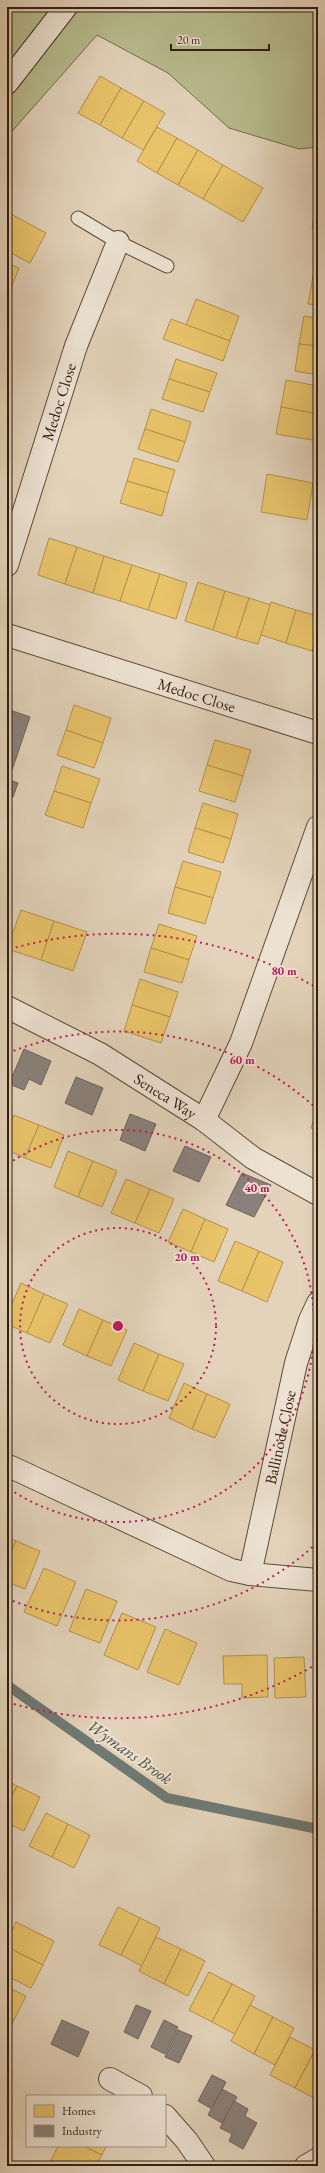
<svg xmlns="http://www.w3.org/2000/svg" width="325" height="2173" font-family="'EB Garamond',serif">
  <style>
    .green { fill: #b7bb8d; stroke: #746c4e }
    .homes { fill: #e9c46a; stroke: #b2924f }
    .industry { fill: #8a817c; stroke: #6f635c }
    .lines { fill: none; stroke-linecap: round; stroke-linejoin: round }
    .stream { stroke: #6e7a74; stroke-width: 10 }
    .lane-casing { stroke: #5e4b3a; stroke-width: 15 }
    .street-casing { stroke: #5e4b3a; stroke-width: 24 }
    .secondary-casing { stroke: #311e10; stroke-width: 24 }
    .lane { stroke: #ede2d2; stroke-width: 13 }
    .street { stroke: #ede2d2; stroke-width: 22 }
    .secondary { stroke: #ede2d2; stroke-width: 22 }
    .ring { fill: none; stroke: #c2185b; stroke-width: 2; stroke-dasharray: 2 4 }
    .labels { text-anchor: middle; stroke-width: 4; stroke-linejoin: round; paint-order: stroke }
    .street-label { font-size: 16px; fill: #311e10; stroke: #ede2d2 }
    .water-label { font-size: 17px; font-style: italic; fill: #4f4c42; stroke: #ede2d2 }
    .centre { fill: #c2185b; stroke: #ede2d2; stroke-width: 2 }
    .ring-label { font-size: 12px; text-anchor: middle; font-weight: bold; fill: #c2185b; stroke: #ede2d2; stroke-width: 4; stroke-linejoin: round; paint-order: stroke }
  </style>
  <rect width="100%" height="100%" fill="#e3d3ba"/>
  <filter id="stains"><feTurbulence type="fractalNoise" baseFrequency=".005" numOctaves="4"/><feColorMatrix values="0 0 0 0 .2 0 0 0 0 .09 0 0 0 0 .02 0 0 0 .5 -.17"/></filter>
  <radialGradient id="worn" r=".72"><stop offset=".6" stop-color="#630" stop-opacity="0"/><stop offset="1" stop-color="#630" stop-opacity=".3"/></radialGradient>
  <!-- green -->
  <path class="green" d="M7 7H318V147L299 149 229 128 168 73 97 35 7 137Z"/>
  <!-- homes -->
  <g class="homes">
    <path d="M100 76 121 88 100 125 78 113Z"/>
    <path d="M121 88 144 101 122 138 100 125Z"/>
    <path d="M144 101 165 113 143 150 122 138Z"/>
    <path d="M157 127 177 138 157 173 137 161Z"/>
    <path d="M177 138 198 150 178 185 157 173Z"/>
    <path d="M198 150 223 165 203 199 178 185Z"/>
    <path d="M223 165 263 188 243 222 203 199Z"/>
    <path d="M317 196H318V230L312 229Z"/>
    <path d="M7 212 46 233 30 263 7 251Z"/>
    <path d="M317 249H318V277L313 276Z"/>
    <path d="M7 263 19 268 9 293 7 292Z"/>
    <path d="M313 276 318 277V305L308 304Z"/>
    <path d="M196 299 239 316 230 341 186 325Z"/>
    <path d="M304 316 318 318V346L299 344Z"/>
    <path d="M171 319 230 341 223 361 163 339Z"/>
    <path d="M299 344 318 346V375L295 371Z"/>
    <path d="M176 359 217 373 210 392 169 379Z"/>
    <path d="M169 379 210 392 203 412 162 399Z"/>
    <path d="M286 380 318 386V414L281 407Z"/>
    <path d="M281 407 318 414V441L276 434Z"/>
    <path d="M151 409 191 422 185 442 145 429Z"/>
    <path d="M145 429 185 442 178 462 138 449Z"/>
    <path d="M134 458 175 470 168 493 127 481Z"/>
    <path d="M267 474 313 483 307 520 261 512Z"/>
    <path d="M127 481 168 493 162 516 120 503Z"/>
    <path d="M49 538 77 547 65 584 38 575Z"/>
    <path d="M77 547 104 556 93 593 65 584Z"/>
    <path d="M104 556 132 565 120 601 93 593Z"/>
    <path d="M132 565 160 574 148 610 120 601Z"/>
    <path d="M160 574 187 583 176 619 148 610Z"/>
    <path d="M198 582 225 591 213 630 185 621Z"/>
    <path d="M225 591 249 598 236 638 213 630Z"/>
    <path d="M249 598 271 605 258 644 236 638Z"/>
    <path d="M271 602 296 610 286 643 261 635Z"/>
    <path d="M296 610 318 616V633L312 651 286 643Z"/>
    <path d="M318 633V653L312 651Z"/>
    <path d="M74 705 111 718 103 743 66 730Z"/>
    <path d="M66 730 103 743 94 768 57 755Z"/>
    <path d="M215 740 251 750 243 776 207 765Z"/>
    <path d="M207 765 243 776 235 802 199 791Z"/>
    <path d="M62 766 100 779 91 803 54 791Z"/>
    <path d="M54 791 91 803 83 828 45 815Z"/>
    <path d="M203 803 238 814 231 839 195 828Z"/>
    <path d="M195 828 231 839 223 863 188 852Z"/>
    <path d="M183 861 221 872 213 898 175 887Z"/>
    <path d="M175 887 213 898 205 924 168 913Z"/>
    <path d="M7 906 12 908 7 924Z"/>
    <path d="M21 910 54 921 41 960 7 949Z"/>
    <path d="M54 921 87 932 73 971 41 960Z"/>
    <path d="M159 924 197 936 189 960 151 948Z"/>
    <path d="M151 948 189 960 182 983 144 972Z"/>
    <path d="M140 979 178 992 170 1017 132 1005Z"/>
    <path d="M132 1005 170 1017 161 1043 124 1031Z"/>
    <path d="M318 1106V1130L311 1128Z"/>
    <path d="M14 1115 39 1125 25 1158 7 1150V1130Z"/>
    <path d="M39 1125 64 1135 51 1168 25 1158Z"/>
    <path d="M68 1151 93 1161 78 1197 54 1187Z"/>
    <path d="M93 1161 117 1171 102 1207 78 1197Z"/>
    <path d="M126 1179 150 1189 135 1223 111 1213Z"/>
    <path d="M150 1189 174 1199 159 1233 135 1223Z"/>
    <path d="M183 1209 205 1219 191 1252 168 1242Z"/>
    <path d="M205 1219 228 1229 214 1262 191 1252Z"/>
    <path d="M235 1241 259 1251 242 1291 218 1281Z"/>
    <path d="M259 1251 283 1262 267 1302 242 1291Z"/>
    <path d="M21 1283 44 1294 27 1333 7 1324V1315Z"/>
    <path d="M44 1294 68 1304 50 1343 27 1333Z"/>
    <path d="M79 1309 103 1320 87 1356 63 1345Z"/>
    <path d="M103 1320 127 1330 111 1366 87 1356Z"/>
    <path d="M134 1343 159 1354 143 1391 118 1380Z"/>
    <path d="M159 1354 184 1364 168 1401 143 1391Z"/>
    <path d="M184 1383 207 1394 192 1429 169 1418Z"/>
    <path d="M207 1394 230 1404 215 1438 192 1429Z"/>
    <path d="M7 1537 16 1541 7 1561Z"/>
    <path d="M16 1541 40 1551 25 1589 7 1582V1561Z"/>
    <path d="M44 1568 76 1582 57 1626 24 1612Z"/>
    <path d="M86 1589 117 1601 100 1643 69 1631Z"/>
    <path d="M122 1613 156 1627 138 1670 104 1655Z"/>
    <path d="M165 1629 197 1643 179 1685 147 1672Z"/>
    <path d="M267 1655 268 1697 242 1698V1684H224L223 1656Z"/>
    <path d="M315 1655H318V1697H317Z"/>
    <path d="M304 1657 306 1697 275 1698 274 1658Z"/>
    <path d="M7 1781 17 1786 7 1805Z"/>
    <path d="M17 1786 40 1797 24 1831 7 1823V1805Z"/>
    <path d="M46 1813 68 1824 52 1857 29 1846Z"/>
    <path d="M68 1824 90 1835 74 1868 52 1857Z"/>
    <path d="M118 1907 140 1918 121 1955 99 1945Z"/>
    <path d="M140 1918 160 1928 142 1966 121 1955Z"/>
    <path d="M16 1922 54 1941 43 1965 7 1947V1942Z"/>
    <path d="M156 1937 181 1949 164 1984 139 1971Z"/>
    <path d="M7 1947 43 1965 31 1988 7 1976Z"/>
    <path d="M181 1949 205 1961 188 1996 164 1984Z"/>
    <path d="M209 1972 232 1984 212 2022 189 2010Z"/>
    <path d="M232 1984 255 1996 235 2034 212 2022Z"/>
    <path d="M7 1987 26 1996 14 2020 7 2017Z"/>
    <path d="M250 2005 273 2017 254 2054 231 2041Z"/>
    <path d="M7 2017 14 2020 7 2035Z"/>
    <path d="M273 2017 294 2028 275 2065 254 2054Z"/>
    <path d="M290 2037 315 2050 295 2088 270 2075Z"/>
    <path d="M315 2050 318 2051V2100L295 2088Z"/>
    <path d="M58 2146H83L102 2155 96 2166H63L51 2160Z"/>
    <path d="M83 2146H106L102 2155Z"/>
    <path d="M51 2160 63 2166H48Z"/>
  </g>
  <!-- industry -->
  <g class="industry">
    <path d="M7 709 30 717 10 776 7 775Z"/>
    <path d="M7 779 18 783 13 797 7 795Z"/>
    <path d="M24 1049 51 1061 41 1085 29 1079 24 1090 9 1084Z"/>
    <path d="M76 1077 103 1088 92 1115 65 1103Z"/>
    <path d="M130 1114 156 1124 145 1151 120 1140Z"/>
    <path d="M185 1146 211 1157 199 1182 173 1171Z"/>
    <path d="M242 1173 271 1185 254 1217 226 1205Z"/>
    <path d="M136 2005 151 2011 138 2039 124 2032Z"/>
    <path d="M62 2020 89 2032 78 2057 51 2044Z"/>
    <path d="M164 2020 178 2027 165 2054 151 2047Z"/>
    <path d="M178 2030 192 2036 179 2063 165 2057Z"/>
    <path d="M212 2075 226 2082 212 2109 198 2101Z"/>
    <path d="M222 2089 237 2097 222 2123 208 2115Z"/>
    <path d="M234 2101 248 2109 245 2116 257 2123 243 2149 229 2141 232 2134 220 2128Z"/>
  </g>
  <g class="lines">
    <!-- stream -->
    <path class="stream" d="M7 1685 167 1798 318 1829"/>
    <defs>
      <path id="lane" d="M78 218 118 242 167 266"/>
      <g id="street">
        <path id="s1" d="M7 565 76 346 118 242"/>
        <path id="s2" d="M7 635 318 733"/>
        <path id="s3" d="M7 1007 100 1054 204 1120 253 1158 318 1194"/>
        <path d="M204 1120 241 1043 318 827"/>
        <path d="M11 1467 231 1570 250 1574 318 1580"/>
        <path id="s4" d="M250 1574 296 1363 310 1320 318 1303"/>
        <path d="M110 2079 141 2096"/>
        <path d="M165 2116 187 2141 204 2166"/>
        <path d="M306 2166 318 2159"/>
      </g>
      <path id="secondary" d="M7 83 66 7"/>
    </defs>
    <!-- lane casing -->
    <use href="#lane" class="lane-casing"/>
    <!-- street casing -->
    <use href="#street" class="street-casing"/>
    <!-- secondary casing -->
    <use href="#secondary" class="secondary-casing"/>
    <!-- lane -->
    <use href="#lane" class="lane"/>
    <!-- street -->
    <use href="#street" class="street"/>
    <!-- secondary -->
    <use href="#secondary" class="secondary"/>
  </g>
  <!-- distance rings -->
  <g class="ring">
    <circle cx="118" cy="1326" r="98"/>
    <path d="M8 1164A196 196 0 1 1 8 1488"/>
    <path d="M317 1543A294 294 0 0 1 8 1599M8 1053A294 294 0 0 1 317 1109"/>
    <path d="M317 1664A392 392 0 0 1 10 1703M10 949A392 392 0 0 1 317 988"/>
  </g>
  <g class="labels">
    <!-- street labels -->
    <g class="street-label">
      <text dy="6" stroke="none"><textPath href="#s1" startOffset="171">Medoc Close</textPath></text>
      <text dy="6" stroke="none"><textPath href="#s2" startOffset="199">Medoc Close</textPath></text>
      <text dy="6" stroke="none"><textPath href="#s3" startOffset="182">Seneca Way</textPath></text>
      <text dy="6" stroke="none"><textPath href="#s4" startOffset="140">Ballinode Close</textPath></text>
    </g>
    <!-- water labels -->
    <g class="water-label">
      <text transform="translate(130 1752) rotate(35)" y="6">Wymans Brook</text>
    </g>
  </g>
  <circle cx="118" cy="1326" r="6" class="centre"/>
  <g class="ring-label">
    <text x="284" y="975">80 m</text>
    <text x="242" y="1064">60 m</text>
    <text x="257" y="1192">40 m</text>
    <text x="187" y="1261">20 m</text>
  </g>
  <!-- margin -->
  <rect width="325" height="2173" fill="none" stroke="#e3d3ba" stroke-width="24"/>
  <rect x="8" y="8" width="309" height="2157" fill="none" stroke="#311e10" stroke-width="2"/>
  <rect x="12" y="12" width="301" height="2149" fill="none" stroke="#311e10"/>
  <!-- legend -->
  <rect x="26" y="2095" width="140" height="52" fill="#ede2d2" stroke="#a29484"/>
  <rect x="34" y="2105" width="20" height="12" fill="#e9c46a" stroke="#a29484"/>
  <text x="62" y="2115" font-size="12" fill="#311e10">Homes</text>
  <rect x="34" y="2125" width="20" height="12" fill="#8a817c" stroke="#a29484"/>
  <text x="62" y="2135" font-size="12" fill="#311e10">Industry</text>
  <!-- scale -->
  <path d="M171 44v6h98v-6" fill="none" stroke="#311e10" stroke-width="2"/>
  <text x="177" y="44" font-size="12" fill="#311e10" stroke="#ede2d2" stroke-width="3" paint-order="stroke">20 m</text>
  <rect width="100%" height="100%" filter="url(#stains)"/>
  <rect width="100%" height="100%" fill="url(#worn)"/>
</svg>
